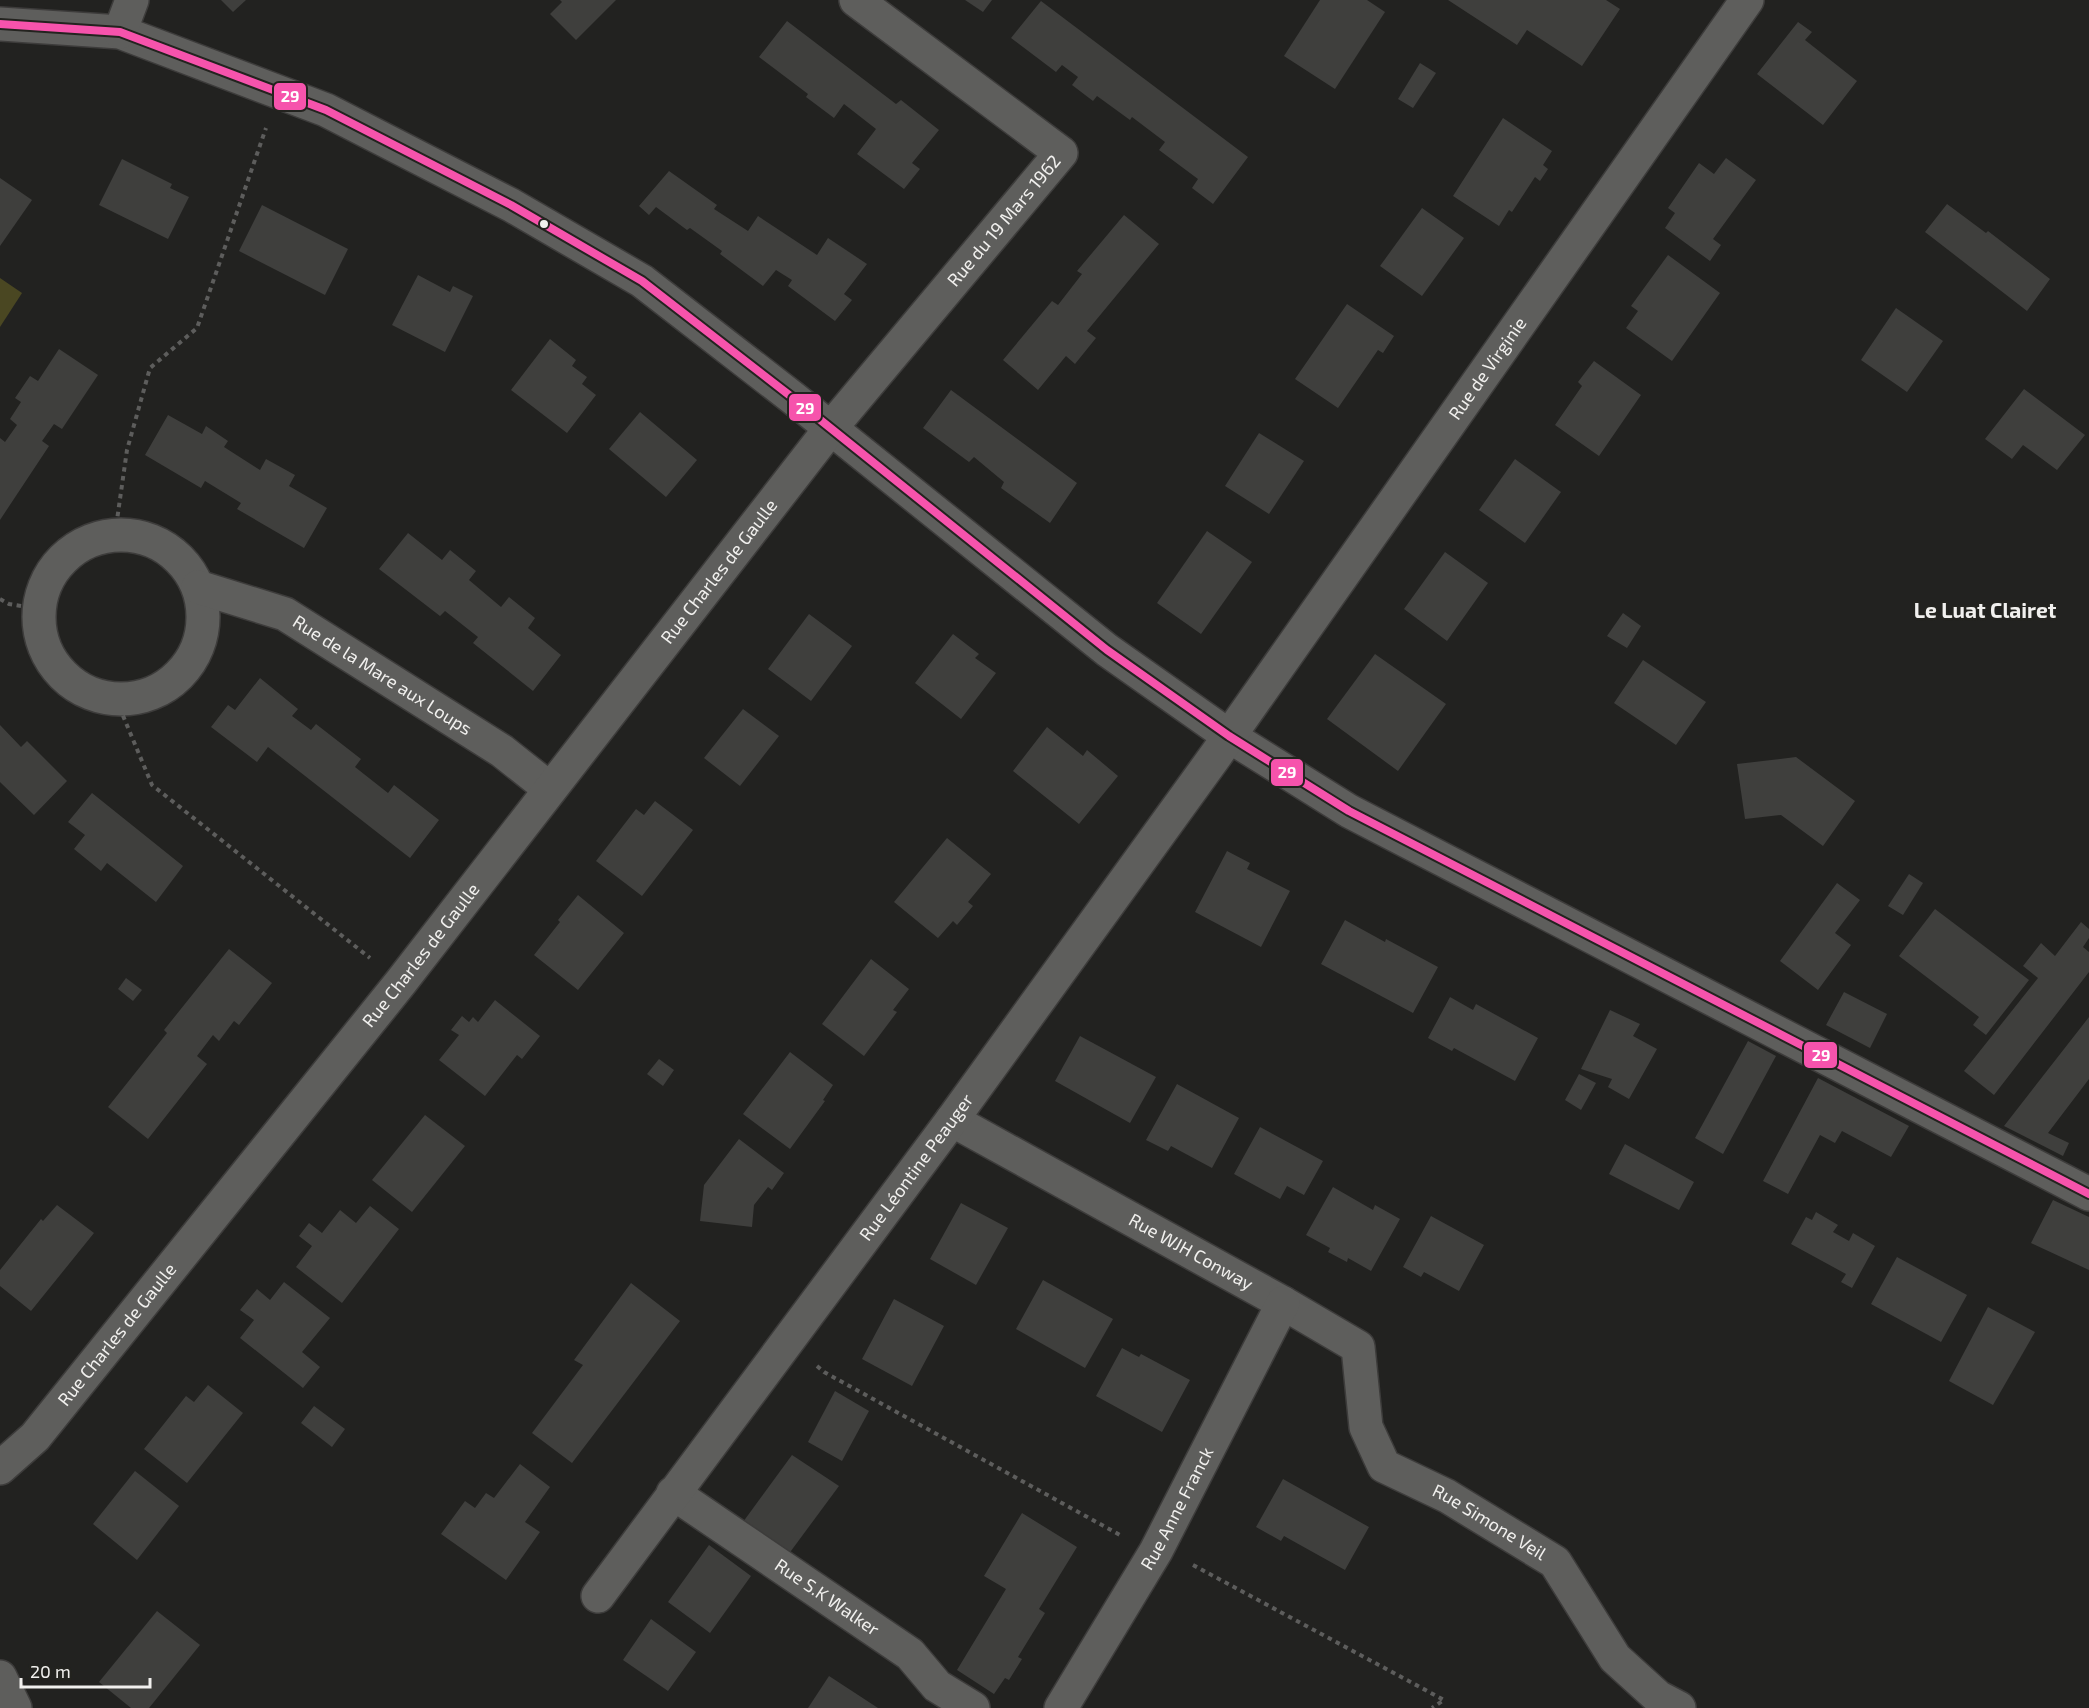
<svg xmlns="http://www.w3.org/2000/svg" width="2089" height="1708" font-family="'Exo 2',sans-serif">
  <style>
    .green { fill: #4a4722 }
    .building { fill: #3f3f3d }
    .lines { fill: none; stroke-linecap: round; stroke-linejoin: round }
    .minor-casing { stroke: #3d3c3b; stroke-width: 36 }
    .path { stroke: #5d5d5c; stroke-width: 4; stroke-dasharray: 4.5 4.5; stroke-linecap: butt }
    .minor { stroke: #5e5e5c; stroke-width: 33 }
    .bus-1-casing { stroke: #23231f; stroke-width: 12 }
    .bus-1 { stroke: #f653ac; stroke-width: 8 }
    .bus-dot { fill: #f1f0ee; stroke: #23231f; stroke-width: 2 }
    .labels { text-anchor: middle; stroke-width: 5; stroke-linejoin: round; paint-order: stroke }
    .street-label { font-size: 18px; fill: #f1f0ee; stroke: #23231f }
    .quarter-label { font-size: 21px; font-weight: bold; fill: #f1f0ee; stroke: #23231f }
    .line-badge { stroke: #23231f; stroke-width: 2 }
    .badge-label { font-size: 16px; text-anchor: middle; font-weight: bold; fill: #fff }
  </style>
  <rect width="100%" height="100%" fill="#222220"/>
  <!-- green -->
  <path class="green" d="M0 278 22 293 0 327Z"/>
  <!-- building -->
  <g class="building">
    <path d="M221 0H246L233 12Z"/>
    <path d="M560 0H616L576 40 550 14 562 2Z"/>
    <path d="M965 0H992L983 12Z"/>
    <path d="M1320 0H1367L1385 12 1335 89 1284 56Z"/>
    <path d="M1448 0H1606L1620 9 1582 66 1527 30 1517 45Z"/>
    <path d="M1041 1 1248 157 1213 204 1192 188 1198 179 1159 150 1165 142 1132 117 1130 120 1097 96 1093 101 1072 85 1078 77 1062 65 1056 72 1011 38Z"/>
    <path d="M787 21 896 104 901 100 939 130 912 163 920 169 904 189 857 154 876 129 844 104 834 118 806 97 808 94 759 57Z"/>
    <path d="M1798 22 1812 32 1805 40 1857 81 1823 125 1757 74Z"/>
    <path d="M1420 63 1436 73 1413 108 1398 99Z"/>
    <path d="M1503 118 1552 151 1543 165 1548 169 1540 181 1535 177 1512 212 1509 210 1499 226 1453 196Z"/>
    <path d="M1726 158 1756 180 1713 239 1721 245 1710 261 1665 228 1675 213 1668 208 1699 163 1714 174Z"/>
    <path d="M122 159 172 184 170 188 189 197 168 239 99 205Z"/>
    <path d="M669 171 717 205 714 209 748 231 758 216 817 255 828 238 867 264 844 294 852 300 835 321 788 286 792 280 776 270 763 286 720 254 722 251 690 228 687 230 656 207 649 215 639 206Z"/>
    <path d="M0 178 32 200 0 246Z"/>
    <path d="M1947 204 1986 233 1988 231 2050 279 2027 311 1925 232Z"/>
    <path d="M262 205 348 249 325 295 239 251Z"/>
    <path d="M1422 208 1464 238 1422 296 1380 266Z"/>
    <path d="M1124 215 1159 244 1087 331 1096 338 1075 364 1066 356 1038 390 1003 360 1052 301 1058 305 1082 274 1077 271Z"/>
    <path d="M1668 255 1720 293 1672 361 1626 328 1638 311 1631 306Z"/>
    <path d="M418 275 450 292 453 286 473 296 445 352 392 325Z"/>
    <path d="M1347 304 1394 336 1383 353 1378 350 1338 408 1295 379Z"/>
    <path d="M1896 308 1943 341 1907 392 1861 360Z"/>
    <path d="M550 339 576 360 572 366 587 377 582 384 596 395 567 433 511 390Z"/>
    <path d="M59 349 98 375 62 429 54 424 42 441 49 446 0 520V438L5 442 17 425 10 419 21 402 15 398 30 376 38 381Z"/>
    <path d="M1594 361 1641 395 1599 456 1555 425 1582 386 1578 382Z"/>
    <path d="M2024 389 2085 435 2057 470 2023 445 2012 459 1985 439Z"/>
    <path d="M951 390 1077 483 1050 523 1001 488 1004 482 974 457 969 462 923 428Z"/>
    <path d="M640 412 697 460 666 497 609 449Z"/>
    <path d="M168 415 202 434 206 426 228 441 224 447 260 470 266 459 295 475 289 486 327 508 304 548 237 509 241 503 205 481 201 488 145 455Z"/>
    <path d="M1259 433 1304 461 1269 514 1225 486Z"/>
    <path d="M1515 459 1561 492 1525 543 1479 510Z"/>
    <path d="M1207 531 1252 562 1201 634 1157 603Z"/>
    <path d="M408 533 442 560 450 550 476 571 469 580 501 607 509 597 535 618 528 628 561 655 533 691 473 643 478 637 445 611 440 616 379 569Z"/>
    <path d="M1445 552 1488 583 1447 641 1404 609Z"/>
    <path d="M1623 613 1641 626 1627 648 1607 636Z"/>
    <path d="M809 614 852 646 811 701 768 669Z"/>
    <path d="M953 634 979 654 975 658 996 673 961 719 915 683Z"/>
    <path d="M1375 654 1446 704 1398 771 1327 719Z"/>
    <path d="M1643 660 1706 702 1676 745 1614 703Z"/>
    <path d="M260 678 298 709 292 716 311 730 316 724 361 759 355 767 388 793 394 785 439 820 410 858 268 747 257 762 211 727 228 705 235 710Z"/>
    <path d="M743 709 779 736 740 786 704 758Z"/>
    <path d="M0 725 21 747 27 741 67 781 34 815 0 782Z"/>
    <path d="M1047 727 1083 756 1087 750 1118 776 1079 824 1013 771Z"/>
    <path d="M1796 757 1855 801 1823 846 1781 815 1745 819 1737 764Z"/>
    <path d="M92 793 183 866 156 902 107 863 101 871 74 849 85 835 68 822Z"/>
    <path d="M655 801 693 830 642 896 596 861 636 809 644 815Z"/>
    <path d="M947 838 991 874 968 902 973 906 957 925 953 921 938 938 894 902Z"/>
    <path d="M1227 851 1250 863 1247 869 1290 891 1261 947 1195 912Z"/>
    <path d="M1909 874 1923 883 1903 915 1888 906Z"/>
    <path d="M1837 883 1860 900 1835 933 1851 945 1818 990 1780 961Z"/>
    <path d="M578 895 624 933 578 990 534 955 560 922 558 920Z"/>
    <path d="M1935 909 2029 980 1986 1035 1973 1025 1979 1017 1899 956Z"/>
    <path d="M1345 920 1385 942 1386 939 1438 967 1413 1013 1321 964Z"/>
    <path d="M2081 922 2089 929V938L2083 947 2089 952V972L1994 1095 1964 1071 2038 978 2023 966 2041 943 2055 956Z"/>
    <path d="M229 949 272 983 239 1025 234 1021 219 1041 213 1035 197 1056 207 1064 148 1139 108 1107 167 1033 164 1030Z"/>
    <path d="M871 959 909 989 893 1010 897 1012 864 1056 822 1024Z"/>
    <path d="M126 978 142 990 133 1001 118 989Z"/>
    <path d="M1844 992 1887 1014 1870 1048 1826 1025Z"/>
    <path d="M1450 997 1473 1010 1476 1004 1538 1038 1515 1081 1454 1048 1452 1051 1428 1038Z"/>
    <path d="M495 1000 540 1036 522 1059 517 1055 485 1096 439 1060 459 1035 451 1030 462 1016 469 1022 473 1017 478 1022Z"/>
    <path d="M1610 1010 1640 1024 1633 1036 1657 1049 1629 1099 1608 1087 1612 1079 1581 1069Z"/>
    <path d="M2089 1017V1079L2048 1133 2069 1143 2063 1156 2004 1126Z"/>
    <path d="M1080 1036 1156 1077 1130 1123 1055 1081Z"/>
    <path d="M1748 1041 1776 1056 1723 1154 1695 1138Z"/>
    <path d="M790 1052 833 1085 823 1100 825 1101 790 1149 743 1114Z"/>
    <path d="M659 1059 674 1070 663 1086 647 1074Z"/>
    <path d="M1579 1074 1596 1083 1581 1110 1565 1100Z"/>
    <path d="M1818 1078 1909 1126 1891 1157 1842 1131 1835 1143 1820 1135 1788 1194 1763 1181Z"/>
    <path d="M1177 1084 1239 1118 1212 1168 1171 1146 1168 1151 1146 1140Z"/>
    <path d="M425 1115 465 1146 412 1212 372 1180Z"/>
    <path d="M1260 1127 1323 1161 1304 1195 1287 1186 1280 1199 1234 1174Z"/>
    <path d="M739 1139 784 1173 772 1190 768 1187 754 1205 752 1227 700 1221 704 1185Z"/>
    <path d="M1625 1144 1694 1182 1679 1210 1609 1174Z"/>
    <path d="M1333 1187 1373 1210 1375 1205 1400 1219 1371 1271 1348 1258 1347 1262 1328 1252 1330 1248 1306 1235Z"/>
    <path d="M2053 1200 2089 1217V1270L2031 1243Z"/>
    <path d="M961 1203 1008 1228 976 1285 930 1259Z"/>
    <path d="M57 1205 94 1233 31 1311 0 1286V1270L41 1219 43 1221Z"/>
    <path d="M370 1206 399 1229 342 1303 296 1267 312 1246 299 1236 309 1223 322 1233 340 1210 356 1223Z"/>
    <path d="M1816 1212 1838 1225 1833 1232 1849 1241 1853 1233 1875 1246 1852 1288 1841 1282 1846 1274 1791 1244 1806 1217 1812 1220Z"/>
    <path d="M1431 1216 1484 1245 1459 1291 1424 1272 1421 1277 1403 1267Z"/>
    <path d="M1897 1257 1967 1295 1941 1342 1871 1304Z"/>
    <path d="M1043 1280 1113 1319 1085 1368 1016 1329Z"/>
    <path d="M284 1282 330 1318 302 1352 320 1367 303 1388 240 1338 254 1320 240 1310 257 1289 270 1300Z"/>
    <path d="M631 1283 680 1321 572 1463 532 1433 583 1365 574 1360Z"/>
    <path d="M894 1299 944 1326 912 1386 862 1359Z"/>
    <path d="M1988 1307 2035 1332 1993 1405 1949 1381Z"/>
    <path d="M1122 1348 1139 1357 1141 1354 1190 1380 1162 1432 1096 1396Z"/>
    <path d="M208 1385 243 1413 187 1483 144 1449 186 1396 194 1402Z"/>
    <path d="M835 1391 869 1411 842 1461 808 1442Z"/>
    <path d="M314 1406 345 1429 332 1447 301 1423Z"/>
    <path d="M792 1455 839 1486 788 1555 743 1522Z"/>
    <path d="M520 1464 550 1487 525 1522 540 1532 506 1580 441 1534 465 1501 475 1508 486 1493 494 1498Z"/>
    <path d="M135 1471 179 1506 137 1560 93 1524Z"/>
    <path d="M1283 1479 1369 1527 1345 1570 1284 1536 1281 1541 1256 1527Z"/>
    <path d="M1022 1513 1077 1547 1039 1609 1045 1613 1018 1657 1022 1659 1009 1680 1005 1678 994 1694 957 1670 1006 1589 984 1576Z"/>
    <path d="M709 1545 751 1576 710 1633 668 1602Z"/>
    <path d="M157 1611 200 1645 149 1708H131L99 1682Z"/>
    <path d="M651 1619 696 1652 668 1691 623 1660Z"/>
    <path d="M829 1676 878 1708H808Z"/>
  </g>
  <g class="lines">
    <defs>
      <g id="minor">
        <path d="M0 24 120 32 326 110 511 205 642 281 793 398 1107 650 1229 736 1349 811 2089 1194"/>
        <path d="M120 32 132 0"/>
        <circle cx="121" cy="617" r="82"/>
        <path id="s1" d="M198 587 285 614 502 751 550 789"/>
        <path id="s2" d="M952 1120 1283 1303 1358 1347 1366 1427 1384 1466 1447 1496 1555 1562 1615 1658 1658 1697 1679 1708"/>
        <path id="s3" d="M0 1468 35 1437 401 982 830 429 1061 153 856 0"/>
        <path id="s4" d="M673 1493 910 1654 937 1686 973 1708"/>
        <path id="s5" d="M598 1596 952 1120 1216 755 1747 0"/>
        <path d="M0 1677 15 1708"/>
        <path id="s6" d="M1061 1708 1156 1551 1283 1303"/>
      </g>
    </defs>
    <!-- minor casing -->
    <use href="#minor" class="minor-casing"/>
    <!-- path -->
    <g class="path">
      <path d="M115 534 127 450 150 368 197 328 266 128"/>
      <path d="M0 599 9 604 39 609"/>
      <path d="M116 699 152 785 370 958"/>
      <path d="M817 1366 824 1372 1120 1535"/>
      <path d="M1193 1565 1444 1700 1432 1708"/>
    </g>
    <!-- minor -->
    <use href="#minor" class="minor"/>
    <defs>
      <path id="bus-1" d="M0 24 120 32 326 110 511 205 642 281 793 398 1107 650 1229 736 1349 811 2089 1194"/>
    </defs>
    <!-- bus-1 casing -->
    <use href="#bus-1" class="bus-1-casing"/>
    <!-- bus-1 -->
    <use href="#bus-1" class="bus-1"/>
  </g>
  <!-- markers -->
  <circle class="bus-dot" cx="544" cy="224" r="5"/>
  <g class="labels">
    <!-- street labels -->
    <g class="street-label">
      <text dy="6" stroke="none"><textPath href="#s3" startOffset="1602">Rue du 19 Mars 1962</textPath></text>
      <text dy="6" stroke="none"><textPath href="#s5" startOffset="1516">Rue de Virginie</textPath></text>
      <text dy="6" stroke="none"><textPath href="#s3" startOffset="1150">Rue Charles de Gaulle</textPath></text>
      <text dy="6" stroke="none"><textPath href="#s1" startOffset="206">Rue de la Mare aux Loups</textPath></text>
      <text dy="6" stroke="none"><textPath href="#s3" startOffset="664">Rue Charles de Gaulle</textPath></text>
      <text dy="6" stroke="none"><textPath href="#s5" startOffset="534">Rue Léontine Peauger</textPath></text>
      <text dy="6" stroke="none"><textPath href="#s2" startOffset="273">Rue WJH Conway</textPath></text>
      <text dy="6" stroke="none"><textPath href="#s3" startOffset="178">Rue Charles de Gaulle</textPath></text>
      <text dy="6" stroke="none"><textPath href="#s6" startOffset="231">Rue Anne Franck</textPath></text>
      <text dy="6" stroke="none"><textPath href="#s2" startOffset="708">Rue Simone Veil</textPath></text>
      <text dy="6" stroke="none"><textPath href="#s4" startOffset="186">Rue S.K Walker</textPath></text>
    </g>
    <!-- quarter labels -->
    <g class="quarter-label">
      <text x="1985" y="618">Le Luat Clairet</text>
    </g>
  </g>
  <g class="line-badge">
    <rect x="273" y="82" width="34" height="29" rx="6" fill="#f653ac"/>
    <rect x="788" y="393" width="34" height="29" rx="6" fill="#f653ac"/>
    <rect x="1270" y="758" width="34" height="29" rx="6" fill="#f653ac"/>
    <rect x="1803" y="1041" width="35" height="28" rx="6" fill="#f653ac"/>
  </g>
  <g class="badge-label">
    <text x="290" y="102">29</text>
    <text x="805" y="414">29</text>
    <text x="1287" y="778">29</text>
    <text x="1821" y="1061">29</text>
  </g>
  <!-- scale -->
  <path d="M21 1678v9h129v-9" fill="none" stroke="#f1f0ee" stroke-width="3"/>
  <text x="30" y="1678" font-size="18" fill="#f1f0ee" stroke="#23231f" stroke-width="4.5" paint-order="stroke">20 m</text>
</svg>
